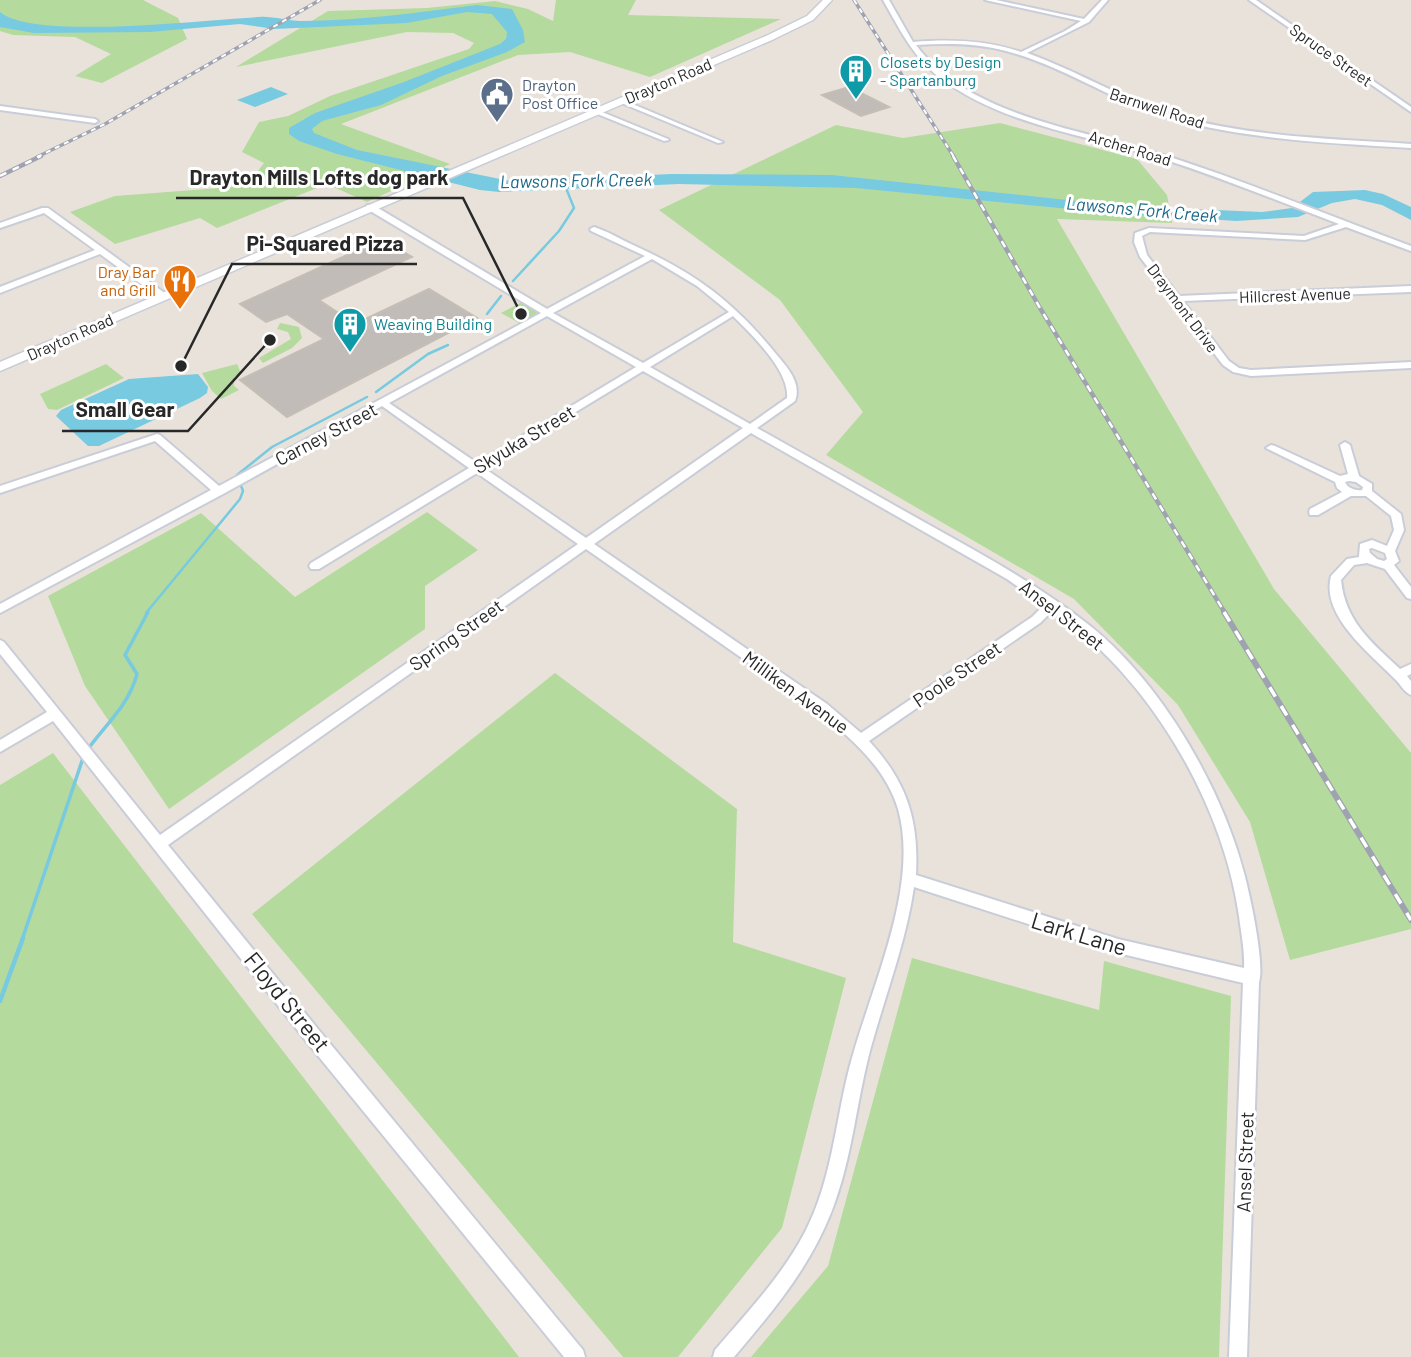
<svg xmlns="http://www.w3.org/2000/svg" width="1411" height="1357" font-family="Barlow,sans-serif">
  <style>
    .green { fill: #b5da9d }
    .water { fill: #78cae0 }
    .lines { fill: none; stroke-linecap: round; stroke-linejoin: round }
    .stream-far2 { stroke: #78cae0; stroke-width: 2.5 }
    .stream-far1 { stroke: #78cae0; stroke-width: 3.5 }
    .stream { stroke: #78cae0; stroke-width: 4.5 }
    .building { fill: #c1bcb7; stroke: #c4beb5; stroke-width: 2 }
    .street-casing { stroke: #c9cdd8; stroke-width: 4 }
    .secondary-casing { stroke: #c9cdd8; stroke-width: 3 }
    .street { fill: #fff; fill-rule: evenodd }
    .secondary { fill: #fff; fill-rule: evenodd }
    .rail-far2-casing { stroke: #9fa2b0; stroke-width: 3.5 }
    .rail-far1-casing { stroke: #9fa2b0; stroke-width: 4.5 }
    .rail-casing { stroke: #9fa2b0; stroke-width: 6 }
    .rail-far2 { stroke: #fff; stroke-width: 2; stroke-dasharray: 5; stroke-linecap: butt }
    .rail-far1 { stroke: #fff; stroke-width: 2.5; stroke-dasharray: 7; stroke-linecap: butt }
    .rail { stroke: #fff; stroke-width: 3.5; stroke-dasharray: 11; stroke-linecap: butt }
    .labels { text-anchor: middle; stroke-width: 6; stroke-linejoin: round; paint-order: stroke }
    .far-street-label { font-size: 16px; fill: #282828; stroke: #fff }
    .far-culture-label { font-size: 16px; fill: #0d838f; stroke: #fff; text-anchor: start }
    .far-service-label { font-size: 16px; fill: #4e5e75; stroke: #fff; text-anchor: start }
    .far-food-label { font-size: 16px; fill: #c56008; stroke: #fff; text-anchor: end }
    .far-water-label { font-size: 18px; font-style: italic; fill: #1b6888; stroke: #fff }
    .street-label { font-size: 19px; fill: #282828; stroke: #fff }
    .near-street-label { font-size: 23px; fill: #282828; stroke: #fff }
    .leader { fill: none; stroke: #282828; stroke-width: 2.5 }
    .callout-dot { fill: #282828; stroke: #fff; stroke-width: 2.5 }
    .callout-label { font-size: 21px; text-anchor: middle; font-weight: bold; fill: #282828; stroke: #fff; stroke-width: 6; stroke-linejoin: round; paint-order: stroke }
  </style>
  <rect width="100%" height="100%" fill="#e9e2db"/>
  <!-- green -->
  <g class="green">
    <path d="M0 0H143L178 18 187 39 102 83 75 76 111 54 75 37 13 35 0 31Z"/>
    <path d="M556 0H636L628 15 781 19 650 77 570 52 518 55 341 124 450 164 367 202 327 184 217 228 200 218 115 244 70 212 115 196 233 187 251 180 264 163 242 152 259 122 288 116 330 96 469 49 474 43 453 33 407 32 236 67 328 11 427 8 495 1 528 9 553 21Z"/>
    <path d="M1000 123 1137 159 1167 195 1172 223 1057 219 1274 589 1411 753V929L1290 960 1250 822 1178 705 1074 599 826 455 863 412 780 300 659 210 836 125 903 138Z"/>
    <path d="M522 302 538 311 537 316 521 324 501 313Z"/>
    <path d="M280 323 299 327 302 338 292 348 263 363 259 358 291 339 288 332 277 329Z"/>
    <path d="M106 364 124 378 57 410 48 409 40 394Z"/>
    <path d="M237 364 241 373 234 377V386L239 390 221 399 212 391 202 373Z"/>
    <path d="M427 512 478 550 425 586V629L169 809 85 686 48 596 201 513 295 597Z"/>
    <path d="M555 673 737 809 733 942 846 978 782 1228 678 1357H623L252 914Z"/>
    <path d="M53 753 519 1357H0V785Z"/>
    <path d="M912 958 1099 1010 1104 961 1231 996 1219 1357H751L828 1266Z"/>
  </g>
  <!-- water -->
  <g class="water">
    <path d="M477 5 512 9 523 30 525 42 507 52 442 76 381 105 322 121 312 129 314 133 357 150 510 181 672 174 832 175 1123 206 1262 212 1292 208 1313 192 1365 190 1383 194 1411 207V220L1382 205 1355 199 1332 203 1298 217 1236 221 1100 212 856 188 679 184 499 192 480 190 337 154 299 141 289 134V128L315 113 404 82 500 44 506 39 507 32 492 14 467 12 407 23 274 29 240 24 150 32 34 33 0 27V12C34 41 209 19 259 17 273 16 287 21 301 21 360 21 419 12 477 5Z"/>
    <path d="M271 87 288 94 255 107 237 100Z"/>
    <path d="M198 374 208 387 207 393 200 398 99 446H88L56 416 61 410 129 379Z"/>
  </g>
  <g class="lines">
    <!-- stream-far2 -->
    <g class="stream-far2">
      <path d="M513 281 559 231 574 208 566 188"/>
      <path d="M487 314 501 296"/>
      <path d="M376 392 428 354 448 345"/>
      <path d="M146 613 240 499 243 491 237 475 272 447 367 397"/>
    </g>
    <!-- stream-far1 -->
    <g class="stream-far1">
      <path d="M88 749C106 724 129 705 137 674L125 655 148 612"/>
      <path d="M22 940 84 755"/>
    </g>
    <!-- stream -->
    <path class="stream" d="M0 1001 23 938"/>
  </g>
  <!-- building -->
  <g class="building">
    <path d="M849 87 889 107 861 116 822 95Z"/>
    <path d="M382 239 412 257 319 300 355 324 429 289 477 318 287 417 240 380 324 339 287 314 266 322 240 304Z"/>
  </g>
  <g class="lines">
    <defs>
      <g id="street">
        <path d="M883 0H889L913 42C950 39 986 40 1021 52L1065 31 1081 21 985 0H996L1084 19 1102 0H1108L1089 22 1027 53C1078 71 1124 100 1176 116 1252 137 1333 139 1411 144V148C1331 143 1251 140 1173 119 1115 103 1064 66 1006 51 977 43 946 43 916 45 970 119 1089 130 1170 157 1252 184 1331 216 1411 246V251L1346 227 1305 240 1150 232 1142 236 1147 255 1179 296 1411 286V292L1183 301 1229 361 1239 368 1251 370 1411 362V368L1251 376 1233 372 1223 365 1140 257 1134 242 1135 233 1149 228 1304 236 1339 224C1281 202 1222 178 1163 159 1088 135 1003 126 939 77 913 57 899 28 883 0Z"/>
        <path d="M1249 0H1256L1411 107V112Z"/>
        <path d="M619 100H623L723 142 718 143 619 102Z"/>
        <path d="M0 106 95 119 98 121 95 123 0 110Z"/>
        <path d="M597 110 668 139 669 140 664 141 595 113V111Z"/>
        <path d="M367 205H373L547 309 645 256 591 231 590 229 594 227C607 231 620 239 633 245 695 273 733 301 776 354 787 367 802 383 795 401L757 428C816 461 874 494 933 527 987 557 1041 587 1089 625 1161 682 1221 786 1244 873 1250 895 1265 964 1259 982L1247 1357H1229L1243 983 1118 953 914 887C906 942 886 993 871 1047 857 1098 853 1152 835 1202 814 1262 775 1309 734 1357H713L715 1350C747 1313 782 1276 805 1232 831 1182 835 1126 848 1073 867 995 921 889 898 809 886 768 851 738 819 712L586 549 168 845 318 1029 583 1350 585 1357H564L306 1041 53 721 0 752V740L47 712 0 654V640L4 642 160 835 578 544 477 473 319 569H311L309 566 311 563 469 468 382 406 223 494 0 613V604L211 490 155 441 0 493V486L157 434 160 435 219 486 541 313 367 209ZM652 259 697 286 729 312 643 363 553 313ZM547 316 636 367 477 463 389 403ZM733 316C751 334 790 371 787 398L750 424 650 367ZM643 371 743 428 586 538 484 468ZM751 433 1007 579 1044 605 1032 617 861 733 827 704 594 544ZM1052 611C1062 618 1073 625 1082 633 1162 701 1224 812 1239 916 1241 933 1245 951 1244 968L1118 939 916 875C919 820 907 782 869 741L1040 623Z"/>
        <path d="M42 208H48L166 294V298H160L100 254 0 293V287L95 250 44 213 0 228V223Z"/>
        <path d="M1345 442 1350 445 1359 476 1372 484V491L1401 514 1404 530 1395 551 1399 561 1394 565 1411 587V599L1407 598 1385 569 1367 563 1354 565 1341 580C1345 621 1371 642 1400 669L1411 664V674L1407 676 1411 681V695C1404 692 1401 685 1396 680 1372 655 1320 616 1331 576L1347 559 1359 557 1360 544 1372 540 1387 546 1394 530 1391 516 1366 496H1351L1318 515H1310L1309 512 1310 509 1342 492 1337 488 1335 482 1266 448 1271 445 1275 446 1340 476 1348 474 1340 445ZM1349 481 1356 482 1363 487 1362 490C1356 491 1347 488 1345 482ZM1372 548 1385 553 1387 559 1384 561 1377 559 1370 553 1369 549Z"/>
      </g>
      <path id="secondary" d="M823 0H832L813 20 772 40 0 371V362L766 36 807 16Z"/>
    </defs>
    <!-- street casing -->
    <use href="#street" class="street-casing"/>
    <!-- secondary casing -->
    <use href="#secondary" class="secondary-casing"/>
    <!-- street -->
    <use href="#street" class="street"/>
    <!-- secondary -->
    <use href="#secondary" class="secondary"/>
    <defs>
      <g id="rail-far2">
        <path d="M854 0 954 157"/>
        <path d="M37 157 105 124 320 0"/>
      </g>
      <g id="rail-far1">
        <path d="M953 156 1040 308 1225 613"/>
        <path d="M0 176 41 156"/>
      </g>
      <path id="rail" d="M1224 612 1411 920"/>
    </defs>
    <!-- rail-far2 casing -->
    <use href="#rail-far2" class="rail-far2-casing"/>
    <!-- rail-far1 casing -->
    <use href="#rail-far1" class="rail-far1-casing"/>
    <!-- rail casing -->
    <use href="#rail" class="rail-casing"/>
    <!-- rail-far2 -->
    <use href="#rail-far2" class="rail-far2"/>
    <!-- rail-far1 -->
    <use href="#rail-far1" class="rail-far1"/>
    <!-- rail -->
    <use href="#rail" class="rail"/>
  </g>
  <!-- icons -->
  <defs>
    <symbol id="building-pin" viewBox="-11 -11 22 30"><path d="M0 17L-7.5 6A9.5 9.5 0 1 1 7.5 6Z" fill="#0f9aa8" stroke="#fff"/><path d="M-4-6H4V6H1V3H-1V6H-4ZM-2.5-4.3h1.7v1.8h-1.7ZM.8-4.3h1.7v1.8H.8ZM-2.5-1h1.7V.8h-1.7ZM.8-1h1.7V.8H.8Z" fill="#fff"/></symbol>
    <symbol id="civic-pin" viewBox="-11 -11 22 30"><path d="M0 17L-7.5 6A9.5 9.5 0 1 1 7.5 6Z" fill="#5c6f8a" stroke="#fff"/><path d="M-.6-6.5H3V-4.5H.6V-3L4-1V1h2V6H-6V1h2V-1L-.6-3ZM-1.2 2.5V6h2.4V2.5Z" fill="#fff"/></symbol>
    <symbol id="restaurant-pin" viewBox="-11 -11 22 30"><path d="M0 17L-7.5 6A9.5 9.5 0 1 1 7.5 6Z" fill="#e8710a" stroke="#fff"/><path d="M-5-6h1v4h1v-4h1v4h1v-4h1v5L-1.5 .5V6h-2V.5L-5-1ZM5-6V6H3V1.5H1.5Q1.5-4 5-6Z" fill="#fff"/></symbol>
  </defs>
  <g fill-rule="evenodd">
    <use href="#building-pin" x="837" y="52" width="38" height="52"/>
    <use href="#civic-pin" x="478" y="75" width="38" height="52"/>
    <use href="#restaurant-pin" x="161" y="262" width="38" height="52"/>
    <use href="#building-pin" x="331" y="305" width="38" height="52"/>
  </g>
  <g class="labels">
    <!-- far-street labels -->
    <g class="far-street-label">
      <text transform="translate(1331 55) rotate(35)" y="6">Spruce Street</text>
      <text transform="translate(668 81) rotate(-23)" y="6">Drayton Road</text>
      <text transform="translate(1157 108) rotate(18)" y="6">Barnwell Road</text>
      <text transform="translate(1130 148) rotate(17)" y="6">Archer Road</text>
      <text transform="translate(1295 295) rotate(-2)" y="6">Hillcrest Avenue</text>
      <text transform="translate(1183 308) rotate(53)" y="6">Draymont Drive</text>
      <text transform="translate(70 337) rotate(-24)" y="6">Drayton Road</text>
    </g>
    <!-- far-culture labels -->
    <g class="far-culture-label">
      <text x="880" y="68">Closets by Design<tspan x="880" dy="18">- Spartanburg</tspan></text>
      <text x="374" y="330">Weaving Building</text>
    </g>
    <!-- far-service labels -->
    <g class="far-service-label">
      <text x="522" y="91">Drayton<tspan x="522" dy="18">Post Office</tspan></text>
    </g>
    <!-- far-food labels -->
    <g class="far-food-label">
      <text x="156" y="278">Dray Bar<tspan x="156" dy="18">and Grill</tspan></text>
    </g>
    <!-- far-water labels -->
    <g class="far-water-label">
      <text transform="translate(576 181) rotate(-1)" y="6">Lawsons Fork Creek</text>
      <text transform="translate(1142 210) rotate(5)" y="6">Lawsons Fork Creek</text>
    </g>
    <!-- street labels -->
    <g class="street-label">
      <text transform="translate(326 434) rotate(-28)" y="7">Carney Street</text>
      <text transform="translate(524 439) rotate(-31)" y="7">Skyuka Street</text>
      <text transform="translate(1062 615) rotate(38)" y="7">Ansel Street</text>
      <text transform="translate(456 635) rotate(-35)" y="7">Spring Street</text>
      <text transform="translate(957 674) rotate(-34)" y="7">Poole Street</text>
      <text transform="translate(796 692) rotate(36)" y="7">Milliken Avenue</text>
      <text transform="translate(1245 1162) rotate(-88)" y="7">Ansel Street</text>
    </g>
    <!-- near-street labels -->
    <g class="near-street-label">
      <text transform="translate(1079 934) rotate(17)" y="8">Lark Lane</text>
      <text transform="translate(287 1002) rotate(51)" y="8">Floyd Street</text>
    </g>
  </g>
  <!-- callouts -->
  <path class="leader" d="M521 314L463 198H176M181 366L232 264H417M270 340L188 431H62"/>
  <g class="callout-dot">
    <circle cx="521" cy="314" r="7"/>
    <circle cx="181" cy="366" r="7"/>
    <circle cx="270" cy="340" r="7"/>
  </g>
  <g class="callout-label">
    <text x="319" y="185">Drayton Mills Lofts dog park</text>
    <text x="325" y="251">Pi-Squared Pizza</text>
    <text x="125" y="417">Small Gear</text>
  </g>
</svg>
